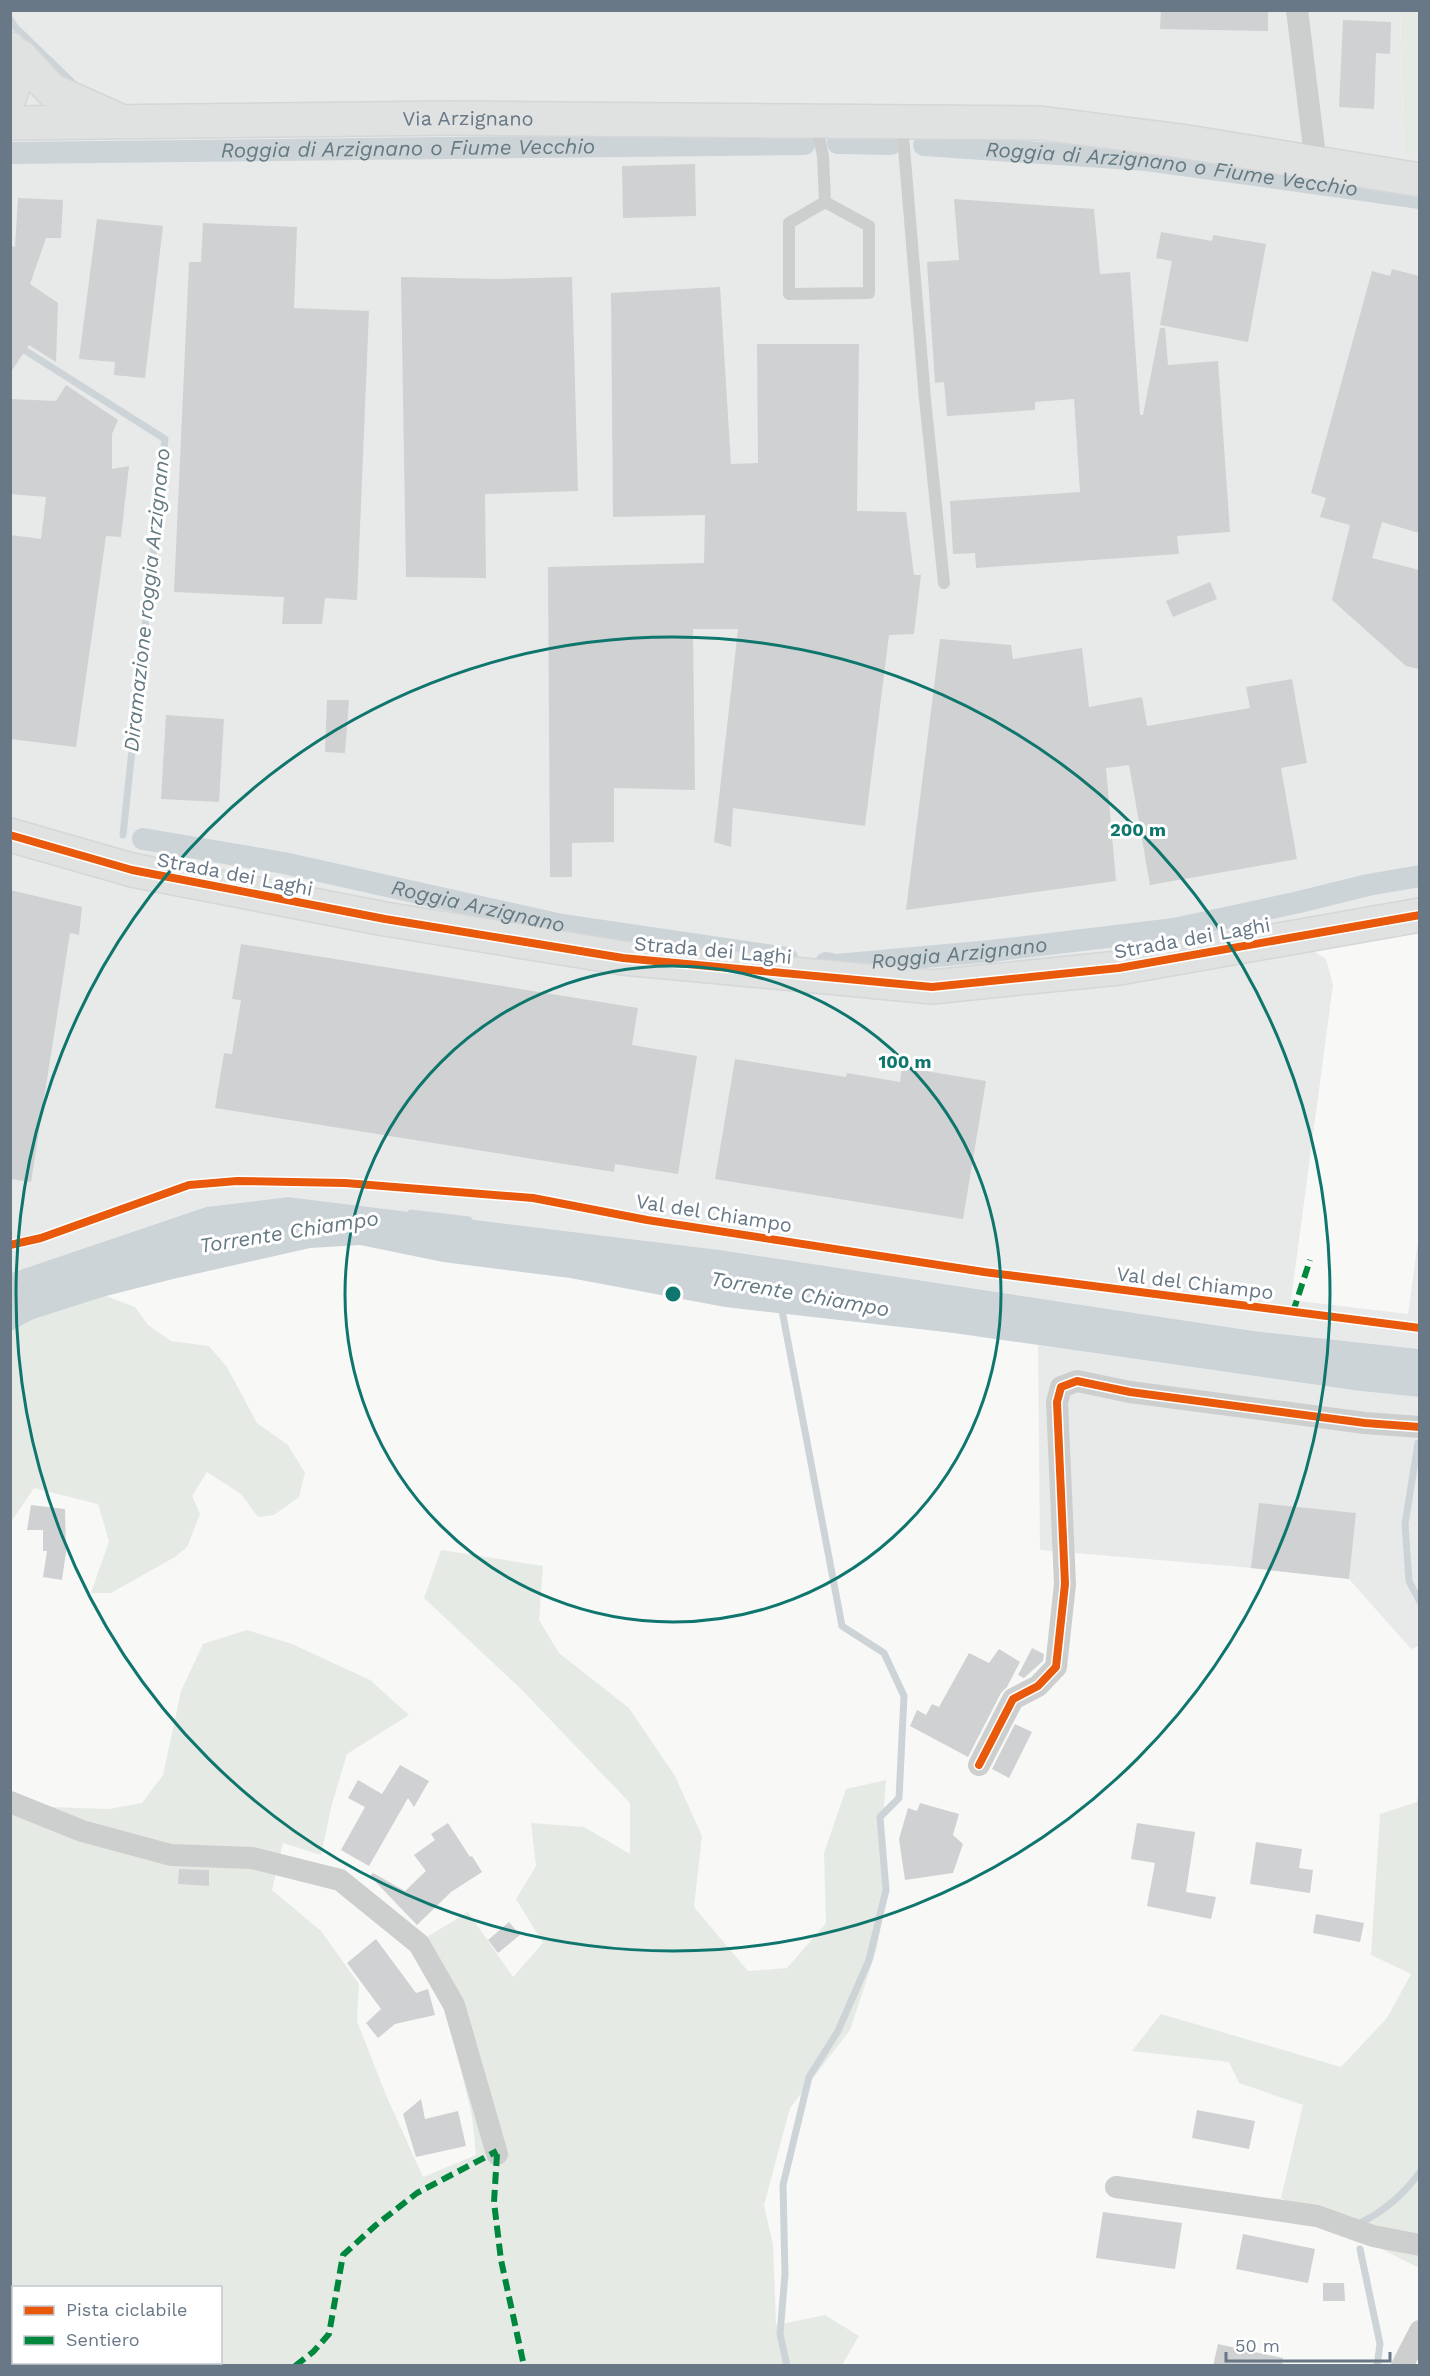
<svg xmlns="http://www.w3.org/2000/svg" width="1430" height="2376" font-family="'Work Sans',sans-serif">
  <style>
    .built { fill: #e8eaea }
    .green { fill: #e6eae5; fill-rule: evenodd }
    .water { fill: #cdd4d8 }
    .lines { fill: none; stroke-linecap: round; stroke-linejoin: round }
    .stream { stroke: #cdd4d8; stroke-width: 7 }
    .canal { stroke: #cdd4d8; stroke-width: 22 }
    .building { fill: #cfd1d2 }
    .secondary-casing { stroke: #d5d6d7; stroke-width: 36 }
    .lane { stroke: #cdcece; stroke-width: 12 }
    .street { stroke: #cdcece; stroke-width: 22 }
    .secondary { stroke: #e0e1e1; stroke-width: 33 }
    .quiet { stroke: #00873e; stroke-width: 6; stroke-dasharray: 12 6; stroke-linecap: butt }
    .cycleway-casing { stroke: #fff; stroke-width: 11 }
    .cycleway { stroke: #e8590c; stroke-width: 8 }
    .ring { fill: none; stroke: #0f766e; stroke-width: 3 }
    .labels { text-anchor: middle; stroke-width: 6; stroke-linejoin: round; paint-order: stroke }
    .street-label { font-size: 20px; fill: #687887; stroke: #fff }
    .water-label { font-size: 21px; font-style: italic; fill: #647982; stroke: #fff }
    .centre { fill: #0f766e; stroke: #fff; stroke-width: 3 }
    .ring-label { font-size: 18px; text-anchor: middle; font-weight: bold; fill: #0f766e; stroke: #fff; stroke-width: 6; stroke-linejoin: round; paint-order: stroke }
  </style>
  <rect width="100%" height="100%" fill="#f8f8f7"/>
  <!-- built -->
  <g class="built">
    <path d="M10 11H1400L1404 155 1420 157 1419 927 1309 948 1326 959 1333 985 1291 1300 1408 1314 1419 1234V1349L1254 1331 720 1250 288 1197 206 1207 11 1273Z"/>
    <path d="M1038 1345 1360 1391 1419 1397V1646L1411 1649 1349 1579 1252 1568 1040 1550Z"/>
  </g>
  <!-- green -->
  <g class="green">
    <path d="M1400 11H1419V157L1404 155Z"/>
    <path d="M106 1296 135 1307 148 1325 171 1341 209 1346 227 1367 257 1423 288 1445 305 1473 299 1497 274 1515 258 1517 241 1494 207 1472 192 1496 200 1514 187 1547 175 1557 111 1593H91L109 1541 98 1504 34 1488 11 1522V1331L34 1319Z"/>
    <path d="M441 1550 543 1566 539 1620 559 1653 629 1708 675 1776 702 1836 694 1907 748 1971 787 1968 826 1923 824 1853 846 1789 886 1780 883 1817 886 1897 877 1948 850 2030 790 2108 764 2205 773 2245 776 2325 825 2315 859 2336 842 2365H11L10 1815 48 1807 108 1809 142 1803 163 1775 181 1691 203 1644 247 1630 292 1644 370 1680 409 1715 347 1754 332 1804 321 1855 283 1843 272 1890 321 1931 359 1984 357 2021 386 2095 423 2177 476 2155 472 2116 447 2013 412 1946 468 1912 513 1977 543 1943 516 1899 536 1866 531 1823 584 1827 630 1854V1803L520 1688 424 1598ZM14 2288H220V2362H14Z"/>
    <path d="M1419 1790V2268L1281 2198 1303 2105 1239 2083 1229 2062 1132 2051 1161 2014 1341 2067 1387 2018 1411 1974 1371 1955 1380 1814 1417 1802Z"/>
  </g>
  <!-- water -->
  <path class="water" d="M288 1197 720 1250 1254 1331 1419 1349V1397L1360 1391 954 1333 725 1307 570 1278 443 1262 360 1245 310 1248 173 1279 106 1296 34 1319 11 1331V1273L206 1207Z"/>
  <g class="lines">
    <!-- stream -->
    <g class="stream">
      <path d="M10 19 15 27 74 84"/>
      <path d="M18 346 165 439 123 835"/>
      <path d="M411 1213 469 1220"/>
      <path d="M781 1305 842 1626 884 1653 904 1696 899 1798 880 1817 886 1890 869 1960 838 2031 809 2077 783 2185 785 2274 780 2334 787 2366"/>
      <path d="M1418 1443 1405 1524 1409 1581 1420 1602"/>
      <path d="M1362 2222C1386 2210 1404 2194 1420 2172"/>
      <path d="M1360 2249 1380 2344 1377 2366"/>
    </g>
    <!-- canal -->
    <g class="canal">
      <path d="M838 143 891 144"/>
      <path id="s1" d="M924 145 1146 160 1420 198"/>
      <path id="s2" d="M10 153 804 144"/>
      <path id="s3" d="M143 839 284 863 562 925 787 958"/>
      <path id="s4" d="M826 963 836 965 991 951 1174 929 1295 903 1368 885 1420 876"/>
    </g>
  </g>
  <!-- building -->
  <g class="building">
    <path d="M1161 10H1268V31L1160 29Z"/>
    <path d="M1343 20 1391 22 1390 54 1376 53 1374 109 1339 107Z"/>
    <path d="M695 164 696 216 623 218 622 166Z"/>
    <path d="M18 198 63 200 61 238H46L30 284 58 303 56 362 29 345 10 373V246L15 247Z"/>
    <path d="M954 199 1094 209 1100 274 1130 272 1140 415H1143L1160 328H1165L1168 365 1218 361 1230 532 1177 536 1179 554 976 568 975 553 953 554 950 501 1080 492 1074 399 1035 402V410L947 416 944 382 935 383 927 262 959 260Z"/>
    <path d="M97 219 163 226 145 378 114 375 115 362 79 359Z"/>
    <path d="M203 223 297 227 294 308 369 311 357 600 325 598 322 624H282L284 597 174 592 189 262H201Z"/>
    <path d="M1161 232 1212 241 1213 235 1266 244 1248 342 1160 325 1172 261 1156 258Z"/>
    <path d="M1392 269 1419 276V533L1382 522 1372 558 1419 570V669L1406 666 1332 600 1350 525 1320 517 1326 498 1311 493 1372 271 1390 276Z"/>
    <path d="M401 277 496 279 572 277 578 491 485 494 486 578 406 577Z"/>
    <path d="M720 287 731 464 758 463 757 344H859L857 511 906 512 914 575H921L914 634 889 635 865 826 733 808 731 847 714 842 738 629H693L695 790 614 788V842L572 843V877H550L548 567 704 563 705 515 613 517 611 293Z"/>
    <path d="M66 385 118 420 112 434V469L129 466 121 537 106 536 76 747 10 739V535L41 539 46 497 10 494V399L56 401Z"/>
    <path d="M1210 582 1217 599 1173 617 1166 601Z"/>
    <path d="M940 639 1011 645 1013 659 1082 648 1089 707 1142 697 1147 726 1250 708 1246 687 1292 679 1307 763 1281 768 1297 859 1150 885 1129 765 1106 768 1116 881 906 910Z"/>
    <path d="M327 700H349L345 753 325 752Z"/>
    <path d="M166 715 224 719 219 802 161 799Z"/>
    <path d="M10 890 82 907 79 935 70 933 31 1182 10 1179Z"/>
    <path d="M241 944 638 1008 632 1045 697 1056 678 1174 615 1164 614 1172 215 1108 224 1053 232 1054 241 1000 232 999Z"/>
    <path d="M735 1059 846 1077 847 1073 900 1082 902 1067 986 1081 963 1219 715 1179Z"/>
    <path d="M1259 1503 1356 1513 1349 1579 1251 1568Z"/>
    <path d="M31 1505 65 1509 66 1552 62 1580 43 1577 47 1551H43V1530H27Z"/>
    <path d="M1032 1648 1044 1654 1043 1661 1024 1678 1018 1675Z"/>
    <path d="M999 1649 1020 1662 1007 1687 1001 1693 968 1757 910 1726 917 1710 926 1715 932 1704 939 1707 969 1653 989 1663Z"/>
    <path d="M1015 1724 1032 1732 1009 1778 992 1769Z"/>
    <path d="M400 1765 429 1781 414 1807 408 1798 369 1866 341 1850 365 1807 348 1798 358 1780 382 1794Z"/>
    <path d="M920 1803 959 1814 953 1835 963 1844 953 1873 905 1880 899 1839 908 1808 917 1811Z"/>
    <path d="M448 1823 470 1857 472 1856 482 1872 451 1892 417 1925 370 1876 373 1873 405 1891 426 1871 414 1855 435 1840 431 1834Z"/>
    <path d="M1137 1823 1195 1832 1186 1892 1216 1897 1211 1919 1147 1906 1155 1863 1131 1859Z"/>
    <path d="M1256 1842 1302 1849 1299 1868 1313 1870 1310 1893 1250 1884Z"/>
    <path d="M179 1869 209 1870V1886L178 1884Z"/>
    <path d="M1316 1914 1364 1923 1360 1942 1313 1933Z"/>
    <path d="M509 1922 520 1935 498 1953 488 1940Z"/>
    <path d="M376 1939 416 1993 428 1989 435 2015 395 2024 378 2038 366 2023 381 2009 347 1963Z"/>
    <path d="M421 2099 425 2119 458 2111 466 2146 416 2157 403 2114Z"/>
    <path d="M1197 2110 1255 2121 1249 2149 1192 2138Z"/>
    <path d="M1103 2212 1182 2223 1175 2269 1096 2258Z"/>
    <path d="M1243 2234 1315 2249 1308 2283 1236 2269Z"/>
    <path d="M1323 2283H1344L1345 2301H1323Z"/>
    <path d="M1218 2344 1283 2358 1282 2366H1213Z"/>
  </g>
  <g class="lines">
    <defs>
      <g id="secondary">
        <path d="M10 49C16 66 17 79 10 96"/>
        <path d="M11 52 21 57 51 90 114 118"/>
        <path id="s5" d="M10 123 451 118 1040 123 1181 141 1420 180"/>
        <path d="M10 835 132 870 385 919 623 958 932 987 1119 968 1420 915"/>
      </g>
    </defs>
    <!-- secondary casing -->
    <use href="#secondary" class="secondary-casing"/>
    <!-- lane -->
    <g class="lane">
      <path d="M816 124 823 156 825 202"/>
      <path d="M902 124 925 399 944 583"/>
      <path d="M825 202 869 226V293L789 294V223Z"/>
    </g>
    <!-- street -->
    <g class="street">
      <path d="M1297 10 1316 164"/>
      <path d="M979 1765 1013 1699 1038 1686 1056 1667 1065 1584 1057 1402 1061 1387 1077 1381 1130 1392 1365 1423 1420 1427"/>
      <path d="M10 1802 82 1831 171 1855 252 1858 340 1880 419 1944 454 2005 497 2154"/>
      <path d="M1116 2187 1317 2216 1373 2236 1420 2245"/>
      <path d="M1402 2366 1420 2331"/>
    </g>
    <!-- secondary -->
    <use href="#secondary" class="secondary"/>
    <!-- quiet -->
    <g class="quiet">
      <path d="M1293 1312 1310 1260"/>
      <path d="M497 2154 494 2202 501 2260 524 2366"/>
      <path d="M295 2366 313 2352 329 2334 343 2255 376 2225 417 2193 497 2151"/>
    </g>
    <defs>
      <g id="cycleway">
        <path d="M10 835 132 870 385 919 623 958 932 987 1119 968 1420 915"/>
        <path d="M10 1245 41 1238 189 1185 237 1181 345 1183 533 1198 647 1220 984 1272 1420 1328"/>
        <path d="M979 1765 1013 1699 1038 1686 1056 1667 1065 1584 1057 1402 1061 1387 1077 1381 1130 1392 1365 1423 1420 1427"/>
      </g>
    </defs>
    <!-- cycleway casing -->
    <use href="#cycleway" class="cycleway-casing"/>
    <!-- cycleway -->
    <use href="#cycleway" class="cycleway"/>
  </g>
  <!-- distance rings -->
  <g class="ring">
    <circle cx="673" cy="1294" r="328"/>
    <circle cx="673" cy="1294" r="657"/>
  </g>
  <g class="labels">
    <!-- street labels -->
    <g class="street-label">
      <text dy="7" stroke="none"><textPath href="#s5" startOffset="458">Via Arzignano</textPath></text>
      <text transform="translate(235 874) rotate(11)" y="7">Strada dei Laghi</text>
      <text transform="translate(1192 938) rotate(-10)" y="7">Strada dei Laghi</text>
      <text transform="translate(713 950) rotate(5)" y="7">Strada dei Laghi</text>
      <text transform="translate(714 1213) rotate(9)" y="7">Val del Chiampo</text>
      <text transform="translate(1195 1283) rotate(7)" y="7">Val del Chiampo</text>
    </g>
    <!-- water labels -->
    <g class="water-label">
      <text dy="7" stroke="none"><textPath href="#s2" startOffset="398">Roggia di Arzignano o Fiume Vecchio</textPath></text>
      <text dy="7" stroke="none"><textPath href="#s1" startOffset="249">Roggia di Arzignano o Fiume Vecchio</textPath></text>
      <text transform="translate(147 600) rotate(-84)" y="7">Diramazione roggia Arzignano</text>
      <text dy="7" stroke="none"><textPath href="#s3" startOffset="342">Roggia Arzignano</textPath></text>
      <text dy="7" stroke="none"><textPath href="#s4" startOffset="134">Roggia Arzignano</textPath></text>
      <text transform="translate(289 1232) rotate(-9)" y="7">Torrente Chiampo</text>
      <text transform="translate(800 1294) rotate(10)" y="7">Torrente Chiampo</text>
    </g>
  </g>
  <circle cx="673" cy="1294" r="9" class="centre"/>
  <g class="ring-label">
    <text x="1138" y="836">200 m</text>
    <text x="905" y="1068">100 m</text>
  </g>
  <!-- border -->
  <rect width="1430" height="2376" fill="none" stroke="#687887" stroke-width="24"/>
  <!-- legend -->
  <rect x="12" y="2286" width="210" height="78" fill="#ffffff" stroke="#c3c9cf" stroke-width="1.5"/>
  <rect x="24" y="2306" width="30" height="9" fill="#e8590c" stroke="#c3c9cf" stroke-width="1.5"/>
  <text x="66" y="2316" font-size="18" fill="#687887">Pista ciclabile</text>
  <rect x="24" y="2336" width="30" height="9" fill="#00873e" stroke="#c3c9cf" stroke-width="1.5"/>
  <text x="66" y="2346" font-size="18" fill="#687887">Sentiero</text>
  <!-- scale -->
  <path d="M1226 2352v9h164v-9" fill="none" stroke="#687887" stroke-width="3"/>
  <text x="1235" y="2352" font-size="18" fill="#687887" stroke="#ffffff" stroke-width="4.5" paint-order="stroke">50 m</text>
</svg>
